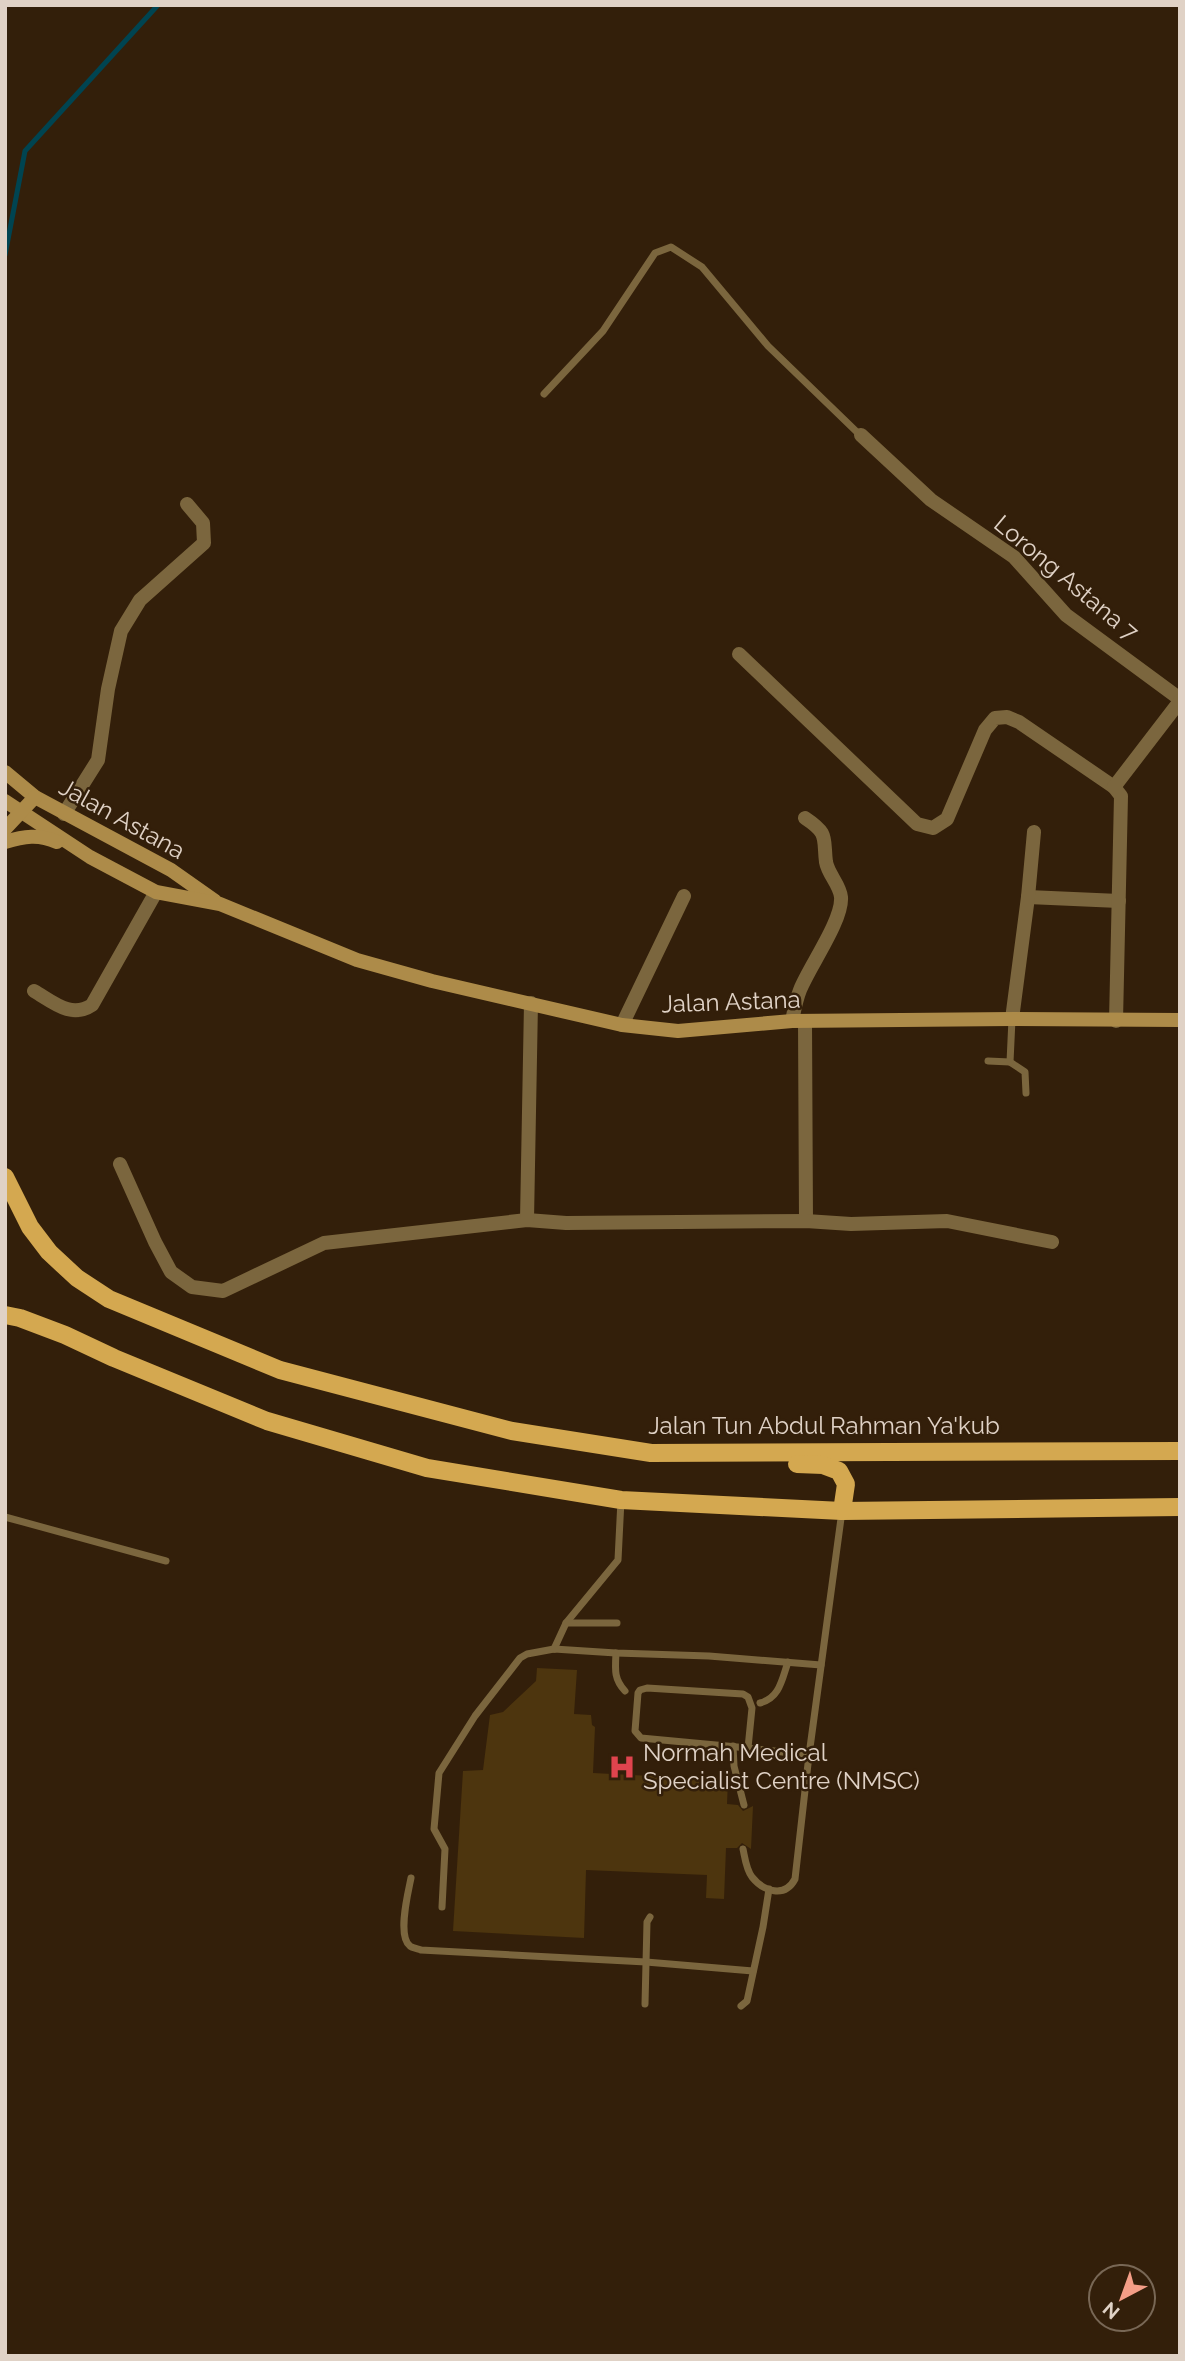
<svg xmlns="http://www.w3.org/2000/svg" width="1185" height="2361" font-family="Raleway,sans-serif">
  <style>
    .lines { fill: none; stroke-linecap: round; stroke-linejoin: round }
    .stream { stroke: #004451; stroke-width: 5 }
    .building { fill: #4d350e }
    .service { stroke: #7b663e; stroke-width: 7 }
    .minor { stroke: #7b663e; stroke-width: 14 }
    .secondary { stroke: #ad8b49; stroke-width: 14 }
    .primary { stroke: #d4a850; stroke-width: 18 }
    .labels { text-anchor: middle; stroke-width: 5; stroke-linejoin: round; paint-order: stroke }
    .street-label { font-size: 24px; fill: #e0d2c6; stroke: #331f0a }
    .poi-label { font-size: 24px; fill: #e0d2c6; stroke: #331f0a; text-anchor: start }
  </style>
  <rect width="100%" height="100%" fill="#331f0a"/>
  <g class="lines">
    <!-- stream -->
    <path class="stream" d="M5 255 25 151 158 5"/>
  </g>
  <!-- building -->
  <path class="building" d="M537 1668 577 1670 574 1714 591 1715 592 1725 595 1727 593 1773 728 1780 727 1804 738 1805 743 1811 753 1806 751 1849 742 1843 737 1848H726L724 1899 706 1898 707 1875 586 1870 584 1938 453 1931 463 1771 483 1770 490 1715 503 1712 536 1681Z"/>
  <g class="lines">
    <!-- service -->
    <g class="service">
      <path d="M544 394 603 331 655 253 671 247 702 267 768 346 860 435"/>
      <path d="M1012 1019 1010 1062 1025 1072 1026 1093"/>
      <path d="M988 1061 1010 1062"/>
      <path d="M5 1517 166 1561"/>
      <path d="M566 1623H617"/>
      <path d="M554 1649 566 1623 618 1560 621 1500"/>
      <path d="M616 1653C615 1670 614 1679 625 1691"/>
      <path d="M647 1688 743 1694 748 1697 752 1708 748 1748 641 1738 635 1731 638 1693 640 1690Z"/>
      <path d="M760 1703C780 1698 782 1679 788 1662"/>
      <path d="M733 1746 734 1766 744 1805"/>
      <path d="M748 1748 809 1755"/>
      <path d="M743 1849C745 1858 746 1869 752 1877 764 1892 785 1898 795 1879L809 1755 842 1511"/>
      <path d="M411 1878C408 1893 397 1936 410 1946 412 1948 419 1949 421 1950L646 1962 753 1971"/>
      <path d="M442 1907 445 1849 434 1829 439 1773 475 1716 520 1658 527 1654 554 1649 616 1653 709 1656 821 1665"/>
      <path d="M645 2004 647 1922 650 1917"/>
      <path d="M741 2006 747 2001 763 1927 769 1889"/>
    </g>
    <!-- minor -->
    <g class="minor">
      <path d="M861 435 931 500 1014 557 1066 615 1180 699"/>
      <path d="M739 654 917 824 933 828 947 819 985 730 995 718 1007 717 1019 722 1114 787"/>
      <path d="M64 814 98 760 108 689 121 631 140 600 204 543 203 523 187 504"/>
      <path d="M1028 897 1119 901"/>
      <path d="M34 991C53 1002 71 1019 92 1005L156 892"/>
      <path d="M1012 1019 1028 897 1034 832"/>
      <path d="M792 1021C794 1011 796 1000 800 990 809 967 843 920 841 897 840 885 828 874 826 862 823 837 829 834 805 818"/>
      <path d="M1116 1021 1121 796 1114 787 1180 701"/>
      <path d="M805 1022 806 1221"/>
      <path d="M622 1025 684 896"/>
      <path d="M120 1164 155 1242 171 1272 192 1287 223 1291 324 1243 527 1220 566 1223 806 1221 851 1224 947 1221 1052 1242"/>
      <path d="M527 1220 531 1003"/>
    </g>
    <!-- secondary -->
    <g class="secondary">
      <path d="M5 772 35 797 171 870 215 901"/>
      <path d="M5 801 90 857 156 892 220 904 357 960 432 981 622 1025 678 1031 792 1021 1012 1019 1180 1020"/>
      <path d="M5 829 35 797"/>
      <path d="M5 842C24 836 39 834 57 842"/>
    </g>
    <!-- primary -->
    <g class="primary">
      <path d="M5 1177 30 1227 49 1252 77 1278 109 1299 280 1370 512 1431 651 1453 1180 1451"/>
      <path d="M5 1315 20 1318 65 1335 114 1358 267 1421 427 1468 621 1500 842 1511 1180 1507"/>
      <path d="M797 1464 823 1465 839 1471 846 1484 842 1511"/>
    </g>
  </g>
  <!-- icons -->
  <defs>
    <symbol id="hospital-bare" viewBox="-9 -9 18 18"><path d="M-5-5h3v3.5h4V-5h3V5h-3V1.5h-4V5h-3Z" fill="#e0444e" stroke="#331f0a" stroke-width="2.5" paint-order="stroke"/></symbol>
  </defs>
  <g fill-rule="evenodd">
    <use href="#hospital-bare" x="603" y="1748" width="38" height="38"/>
  </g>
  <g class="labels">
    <!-- street labels -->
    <g class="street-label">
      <text transform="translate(1066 578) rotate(40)" y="8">Lorong Astana 7</text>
      <text transform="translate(122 819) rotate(29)" y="8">Jalan Astana</text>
      <text transform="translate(731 1002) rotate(-2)" y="8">Jalan Astana</text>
      <text x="824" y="1434">Jalan Tun Abdul Rahman Ya'kub</text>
    </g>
    <!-- poi labels -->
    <g class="poi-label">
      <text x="643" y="1761">Normah Medical<tspan x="643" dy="28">Specialist Centre (NMSC)</tspan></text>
    </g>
  </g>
  <!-- border -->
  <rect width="1185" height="2361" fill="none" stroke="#e0d2c6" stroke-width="14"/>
  <!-- north arrow -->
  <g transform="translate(1122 2298) rotate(221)"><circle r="33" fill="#331f0a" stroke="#786755" stroke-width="2"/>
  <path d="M0-5L12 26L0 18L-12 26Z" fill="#f49e87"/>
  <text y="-10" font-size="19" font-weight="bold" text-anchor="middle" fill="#e0d2c6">N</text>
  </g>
</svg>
